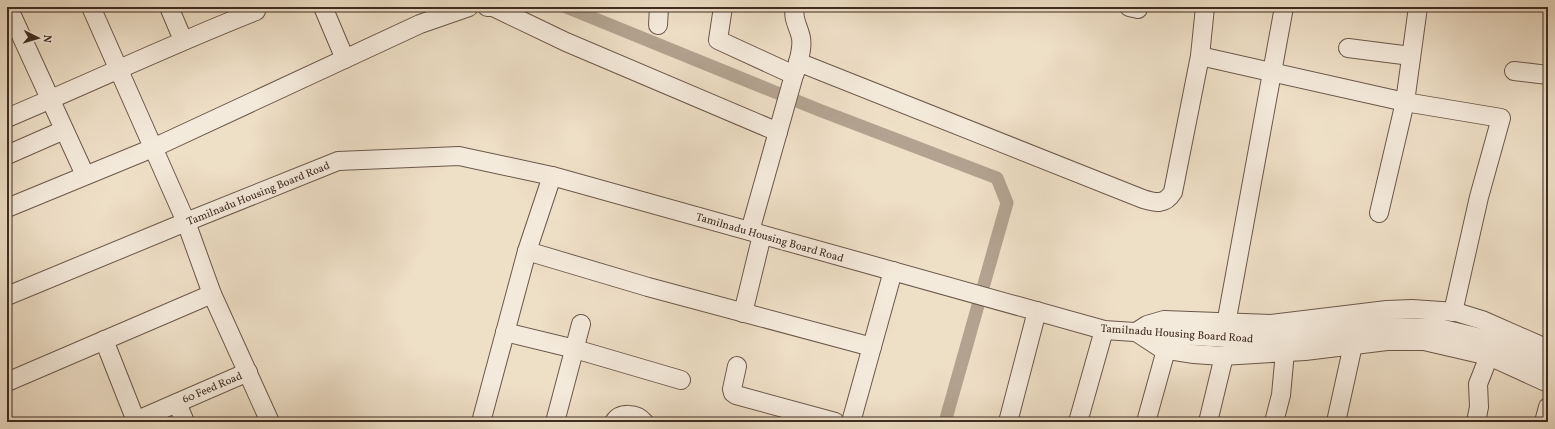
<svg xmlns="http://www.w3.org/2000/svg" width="1555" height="429" font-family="Vollkorn,serif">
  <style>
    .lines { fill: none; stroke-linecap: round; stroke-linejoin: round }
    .canal { stroke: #b2a28f; stroke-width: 13 }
    .minor-casing { stroke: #6b584a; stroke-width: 20 }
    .minor { stroke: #f4eadb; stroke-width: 18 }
    .labels { text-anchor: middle; stroke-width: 4; stroke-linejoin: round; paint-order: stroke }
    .street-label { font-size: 11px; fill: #3f2b21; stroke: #f4eadb }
  </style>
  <rect width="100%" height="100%" fill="#eedfc7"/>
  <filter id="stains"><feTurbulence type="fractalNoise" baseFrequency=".005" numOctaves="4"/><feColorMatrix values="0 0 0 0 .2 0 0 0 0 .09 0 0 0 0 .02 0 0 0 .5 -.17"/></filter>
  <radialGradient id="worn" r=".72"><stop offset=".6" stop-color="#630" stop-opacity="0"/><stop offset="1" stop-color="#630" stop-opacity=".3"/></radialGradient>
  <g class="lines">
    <!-- canal -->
    <path class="canal" d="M566 7 819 110 997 178 1007 203 945 422"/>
    <defs>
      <g id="minor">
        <path d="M8 7 85 175"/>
        <path d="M91 7 186 222 212 294 270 422"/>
        <path d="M169 7 183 40"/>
        <path d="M323 7 345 59"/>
        <path d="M487 7H493L566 42 778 132"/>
        <path d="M723 7 718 40 794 75 750 231"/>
        <path d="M1129 7 1138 9"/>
        <path d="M658 25 659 7"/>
        <path d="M1348 48 1411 56"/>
        <path d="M1200 56 1405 102 1501 118 1479 197 1453 312"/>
        <path d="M798 62 1143 199C1156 203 1165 205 1173 192L1200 56 1205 7"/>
        <path d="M1514 71 1548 75"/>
        <path d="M795 73C798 61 803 50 801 38 799 27 792 19 795 7"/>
        <path d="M7 118C90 83 172 44 256 11"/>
        <path d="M7 155 64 130"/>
        <path d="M7 208 153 148 420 24 469 7"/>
        <path d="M1379 213 1405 102 1418 7"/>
        <path d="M527 251 648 287 872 347"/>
        <path d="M7 296 186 222 338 161 459 156 552 176 1104 330 1241 339 1284 338 1353 329 1389 327 1439 328 1481 338 1527 357 1548 367"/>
        <path d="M743 313 762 235"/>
        <path d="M1226 324 1284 7"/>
        <path d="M505 332 575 349 681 380"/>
        <path d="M104 340 136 421"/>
        <path d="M1548 349 1482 320 1456 312 1412 309 1387 310 1271 324 1164 320 1147 325 1136 332 1162 349 1194 354 1222 356 1305 351 1387 341H1424L1489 356 1548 383"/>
        <path d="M737 366 732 389 733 393 736 395 835 422"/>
        <path d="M7 382 212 294"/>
        <path d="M177 403 185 422"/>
        <path d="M133 422 248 372"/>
        <path d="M481 422 527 251 552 176"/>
        <path d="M555 422 581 324"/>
        <path d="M614 422C620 412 637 413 644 422"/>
        <path d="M851 422 893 271"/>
        <path d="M1008 422 1037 311"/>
        <path d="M1078 422 1104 330"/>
        <path d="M1146 422 1166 350"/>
        <path d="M1208 422 1224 356"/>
        <path d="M1274 422 1281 395 1285 352"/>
        <path d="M1336 422 1353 345"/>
        <path d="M1476 422 1479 407 1478 384 1489 356"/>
        <path d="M1544 422 1548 407"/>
      </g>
    </defs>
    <!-- minor casing -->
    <use href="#minor" class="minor-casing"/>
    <!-- minor -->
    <use href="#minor" class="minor"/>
  </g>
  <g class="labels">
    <!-- street labels -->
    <g class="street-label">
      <text transform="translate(258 193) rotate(-22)" y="4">Tamilnadu Housing Board Road</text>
      <text transform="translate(770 237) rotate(16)" y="4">Tamilnadu Housing Board Road</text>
      <text transform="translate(1177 333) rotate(4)" y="4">Tamilnadu Housing Board Road</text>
      <text transform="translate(212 387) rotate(-23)" y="4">60 Feed Road</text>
    </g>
  </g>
  <!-- margin -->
  <rect width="1555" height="429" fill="none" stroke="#eedfc7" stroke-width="24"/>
  <rect x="8" y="8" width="1539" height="413" fill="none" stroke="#3f2b21" stroke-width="2"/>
  <rect x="12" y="12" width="1531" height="405" fill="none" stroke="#3f2b21"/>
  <!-- north arrow -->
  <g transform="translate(38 38) rotate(95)" stroke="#f4eadb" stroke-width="3" paint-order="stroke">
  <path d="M0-3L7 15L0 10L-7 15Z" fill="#3f2b21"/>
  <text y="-6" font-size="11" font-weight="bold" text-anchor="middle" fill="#3f2b21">N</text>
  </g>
  <rect width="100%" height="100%" filter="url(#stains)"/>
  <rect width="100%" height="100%" fill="url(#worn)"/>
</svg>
